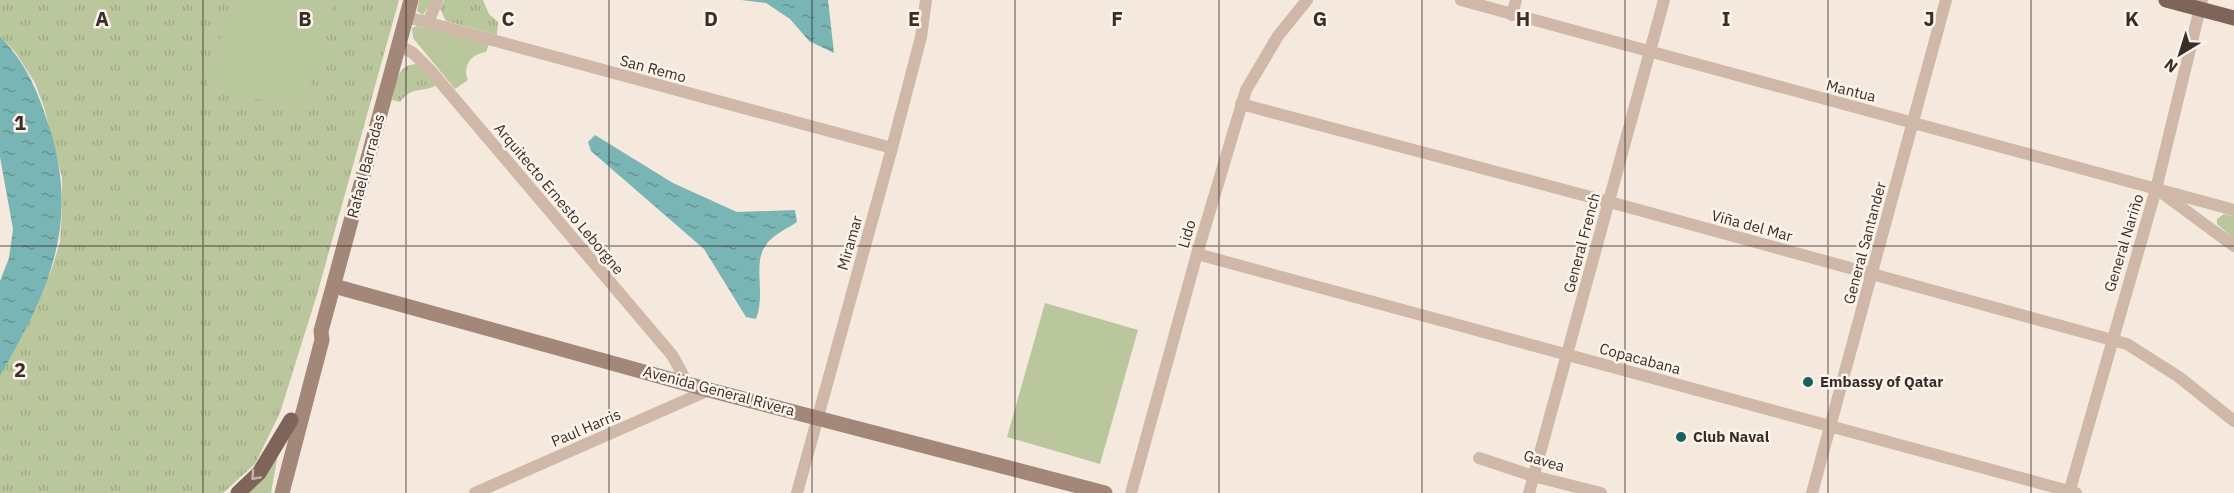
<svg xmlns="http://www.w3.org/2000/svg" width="2234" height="493" font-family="'IBM Plex Sans',sans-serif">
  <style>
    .grass { fill: url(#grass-tufts) }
    .green { fill: #bac69c }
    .water { fill: url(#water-ripples) }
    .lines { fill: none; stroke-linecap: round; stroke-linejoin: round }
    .minor { stroke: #cfb8a8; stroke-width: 12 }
    .secondary { stroke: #a38779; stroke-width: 15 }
    .primary { stroke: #7e6459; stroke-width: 15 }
    .oneway { stroke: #c3b3a9 }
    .grid { fill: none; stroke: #3b2e29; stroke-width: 1.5; stroke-opacity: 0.55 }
    .poi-dot { fill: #1a5f61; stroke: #fcf4eb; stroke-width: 2 }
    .labels { text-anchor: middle; stroke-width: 5; stroke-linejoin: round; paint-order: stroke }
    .street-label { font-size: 15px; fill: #3b2e29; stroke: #fcf4eb }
    .poi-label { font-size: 15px; font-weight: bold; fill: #3b2e29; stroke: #fcf4eb; text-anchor: start }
    .grid-label { font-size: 20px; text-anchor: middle; font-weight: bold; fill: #3b2e29; stroke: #fcf4eb; stroke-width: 5; stroke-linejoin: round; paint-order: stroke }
  </style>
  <defs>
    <pattern id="grass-tufts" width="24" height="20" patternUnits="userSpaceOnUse" patternTransform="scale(1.5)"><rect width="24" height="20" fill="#bac69c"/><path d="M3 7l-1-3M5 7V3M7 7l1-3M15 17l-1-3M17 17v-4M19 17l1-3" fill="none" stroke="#a1aa86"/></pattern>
    <pattern id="water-ripples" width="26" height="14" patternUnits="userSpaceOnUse" patternTransform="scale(1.5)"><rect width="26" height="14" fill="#7ab5b5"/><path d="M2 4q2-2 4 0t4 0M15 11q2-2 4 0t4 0" fill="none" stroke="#659493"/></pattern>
  </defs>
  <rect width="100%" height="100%" fill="#f5e9de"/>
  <!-- grass -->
  <g class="grass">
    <path d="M0 0H399L318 291 280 413 255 464 223 493H0V376L51 271 60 242 62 210V177L44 107 35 83 16 53 0 36Z"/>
    <path d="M419 0H432L423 15 417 11Z"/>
    <path d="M444 0H483L489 14 498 22 497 35 446 21 440 9Z"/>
    <path d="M416 64 437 84C426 94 413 84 400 102L392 100C396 84 396 65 416 64Z"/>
  </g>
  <!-- green -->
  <g class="green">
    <path d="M61 0H81L66 20 53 11Z"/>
    <path d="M93 0 107 9 86 36 73 26Z"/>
    <path d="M230 0H334L303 111 207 85Z"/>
    <path d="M417 26 489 44 486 52C471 54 462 66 468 80L455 89 413 38 412 28Z"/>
    <path d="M2224 214 2234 216V239L2217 224V219Z"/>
    <path d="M1045 303 1138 330 1100 464 1007 437Z"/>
    <path d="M278 454 271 493H244Z"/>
  </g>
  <!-- water -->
  <g class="water">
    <path d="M741 0H828L834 53 809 41 790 19 766 3Z"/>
    <path d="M0 36C27 65 37 89 49 126 81 224 48 292 0 376V281L9 258 13 229 0 157Z"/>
    <path d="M595 135 673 183 737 212 795 210 797 222C788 228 777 233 769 241 750 261 767 291 756 319L746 317 704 249 591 151 588 142Z"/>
  </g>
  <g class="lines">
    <!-- minor -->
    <g class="minor">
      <path d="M1461 0 2234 210"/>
      <path d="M1512 15 1516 0"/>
      <path d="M407 17 892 148"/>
      <path d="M428 23 437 0"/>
      <path d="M399 45 413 53 430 70 672 355 683 375V382"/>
      <path d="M1241 104 1628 207 2127 344 2179 377 2234 421"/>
      <path d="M2162 193 2234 246"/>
      <path d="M1197 254 2076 493"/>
      <path d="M1479 458 1533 476 1601 493"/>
      <path d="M475 493 709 390"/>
      <path d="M797 493 892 148 921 37 926 0"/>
      <path d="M1131 493 1197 254 1246 90 1278 36 1307 0"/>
      <path d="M1529 493 1664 0"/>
      <path d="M1812 493 1946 0"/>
      <path d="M2069 493 2156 189 2202 0"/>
    </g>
    <!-- secondary -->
    <g class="secondary">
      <path d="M334 286 709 390 1105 493"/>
      <path d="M282 493 322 340 321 331 411 0"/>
    </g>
    <!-- primary -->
    <g class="primary">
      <path d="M2166 0 2234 18"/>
      <path d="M238 493 259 473 291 420"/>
    </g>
  </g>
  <!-- one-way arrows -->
  <defs><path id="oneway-chevron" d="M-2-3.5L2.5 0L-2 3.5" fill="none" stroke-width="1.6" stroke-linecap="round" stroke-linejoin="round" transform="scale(1.5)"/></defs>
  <use class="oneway" href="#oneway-chevron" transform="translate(255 476) rotate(133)"/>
  <!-- grid -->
  <path class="grid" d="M203 0V493M406 0V493M609 0V493M812 0V493M1015 0V493M1219 0V493M1422 0V493M1625 0V493M1828 0V493M2031 0V493M0 246H2234"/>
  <!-- markers -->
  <g class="poi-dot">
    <circle cx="1808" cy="382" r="6"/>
    <circle cx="1681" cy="437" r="6"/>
  </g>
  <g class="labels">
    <!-- street labels -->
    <g class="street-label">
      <text transform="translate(653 69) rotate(15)" y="5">San Remo</text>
      <text transform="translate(1851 91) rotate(14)" y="5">Mantua</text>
      <text transform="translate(366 166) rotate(-75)" y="5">Rafael Barradas</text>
      <text transform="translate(559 199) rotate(50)" y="5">Arquitecto Ernesto Leborgne</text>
      <text transform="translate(1752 226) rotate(15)" y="5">Viña del Mar</text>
      <text transform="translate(1187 234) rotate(-74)" y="5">Lido</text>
      <text transform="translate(850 243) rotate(-74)" y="5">Miramar</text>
      <text transform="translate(1582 243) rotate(-75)" y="5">General French</text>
      <text transform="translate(1865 243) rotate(-75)" y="5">General Santander</text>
      <text transform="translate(2124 243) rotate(-73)" y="5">General Nariño</text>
      <text transform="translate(1640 359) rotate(15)" y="5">Copacabana</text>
      <text transform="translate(719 391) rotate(15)" y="5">Avenida General Rivera</text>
      <text transform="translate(586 428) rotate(-23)" y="5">Paul Harris</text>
      <text transform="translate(1544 461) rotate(17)" y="5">Gavea</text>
    </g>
    <!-- poi labels -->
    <g class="poi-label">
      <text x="1820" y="387">Embassy of Qatar</text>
      <text x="1693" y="442">Club Naval</text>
    </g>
  </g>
  <g class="grid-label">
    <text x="102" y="26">A</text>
    <text x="305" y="26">B</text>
    <text x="508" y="26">C</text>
    <text x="711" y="26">D</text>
    <text x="914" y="26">E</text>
    <text x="1117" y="26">F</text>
    <text x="1320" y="26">G</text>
    <text x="1523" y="26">H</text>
    <text x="1726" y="26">I</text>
    <text x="1929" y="26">J</text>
    <text x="2132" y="26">K</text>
    <text x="20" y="130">1</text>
    <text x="20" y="377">2</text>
  </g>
  <!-- north arrow -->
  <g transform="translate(2180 54) rotate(218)" stroke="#fcf4eb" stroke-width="4.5" paint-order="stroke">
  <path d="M0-4.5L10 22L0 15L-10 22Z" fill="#3b2e29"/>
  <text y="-9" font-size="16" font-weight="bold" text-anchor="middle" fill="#3b2e29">N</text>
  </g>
</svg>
